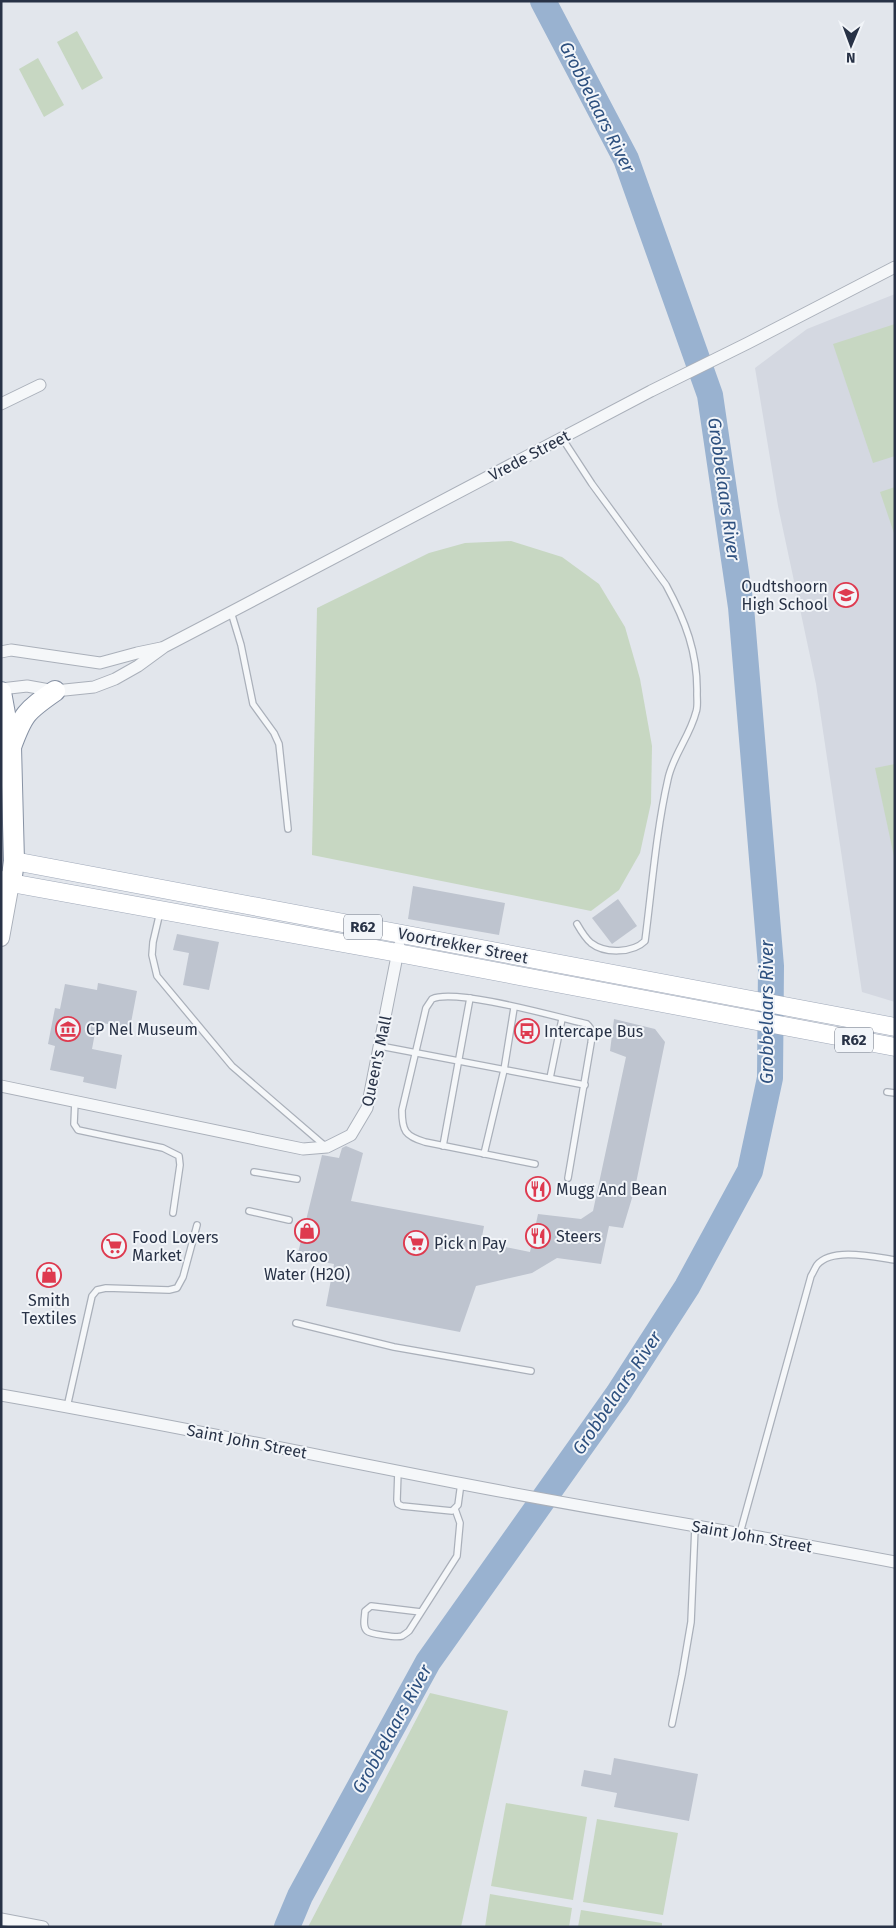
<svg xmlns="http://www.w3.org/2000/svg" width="896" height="1928" font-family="'Fira Sans',sans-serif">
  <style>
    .built { fill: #d4d8e1 }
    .green { fill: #c7d7c2 }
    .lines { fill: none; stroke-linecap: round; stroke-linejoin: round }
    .river { stroke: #99b2d0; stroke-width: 26 }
    .building { fill: #bec4cf }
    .lane-casing { stroke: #aab0ba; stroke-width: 8 }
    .street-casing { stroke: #aab0ba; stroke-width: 13 }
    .secondary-casing { stroke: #aab0ba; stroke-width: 18 }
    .primary-casing { stroke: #a0a9b9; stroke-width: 19 }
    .highway-casing { stroke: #8792a4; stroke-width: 22 }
    .lane { stroke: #f5f7f9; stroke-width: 5.5 }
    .street { stroke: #f5f7f9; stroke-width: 11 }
    .secondary { stroke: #fff; stroke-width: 16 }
    .primary { stroke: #fff; stroke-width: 18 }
    .highway { stroke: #fff; stroke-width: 20 }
    .labels { text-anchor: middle; stroke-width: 4; stroke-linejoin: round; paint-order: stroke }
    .shield { fill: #f2f5f9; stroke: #656c7c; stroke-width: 1 }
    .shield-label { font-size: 15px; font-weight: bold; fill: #283246 }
    .street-label { font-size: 16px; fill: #283246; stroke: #f2f5f9 }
    .poi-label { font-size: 16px; fill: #283246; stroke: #f2f5f9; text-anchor: start }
    .water-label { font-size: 18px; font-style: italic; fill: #2d507f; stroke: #f2f5f9 }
  </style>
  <rect width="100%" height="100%" fill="#e2e6ec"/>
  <!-- built -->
  <path class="built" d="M895 294V1002L862 992 816 684 778 506 755 368 807 329Z"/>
  <!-- green -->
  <g class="green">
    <path d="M77 31 103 78 82 90 57 42Z"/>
    <path d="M38 58 64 105 44 117 19 69Z"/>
    <path d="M895 324V456L873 463 833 344Z"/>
    <path d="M895 487V536L880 492Z"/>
    <path d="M511 541 562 557 599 584 625 627 640 679 652 746 651 803 640 853 619 890 591 911 312 855 317 608 429 553 465 543Z"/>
    <path d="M895 764V861L875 768Z"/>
    <path d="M430 1693 508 1711 461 1927H308Z"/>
    <path d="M506 1803 587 1817 573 1900 491 1886Z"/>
    <path d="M597 1819 678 1833 663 1915 583 1902Z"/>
    <path d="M490 1894 572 1908 569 1927H485Z"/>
    <path d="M581 1910 662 1923V1927H578Z"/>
  </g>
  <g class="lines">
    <!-- river -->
    <path class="river" d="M287 1927 300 1896 428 1662 618 1394 687 1287 750 1171 770 1078 771 966 741 607 710 395 626 159 543 1"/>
  </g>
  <!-- building -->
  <g class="building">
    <path d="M413 886 505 903 499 935 408 919Z"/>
    <path d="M618 899 637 926 612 944 592 918Z"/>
    <path d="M177 934 219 942 209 990 183 985 189 953 173 950Z"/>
    <path d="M98 983 137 991 130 1028 97 1022 92 1049 122 1055 116 1089 83 1082 84 1077 50 1070 55 1046 48 1044 55 1008 60 1009 65 984 97 990Z"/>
    <path d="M614 1019 655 1029 665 1042 635 1188 623 1228 609 1226 601 1264 557 1258 532 1273 476 1286 460 1332 326 1306 334 1264 297 1257 322 1155 339 1158 342 1148 346 1146 363 1153 351 1201 484 1226 481 1242 530 1252 538 1214 581 1219 593 1211 626 1057 610 1051Z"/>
    <path d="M614 1758 698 1774 689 1821 614 1807 617 1793 581 1786 584 1770 611 1775Z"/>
  </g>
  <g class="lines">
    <defs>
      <g id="lane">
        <path d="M562 438 592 484 666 585C685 620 698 653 697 694 697 700 698 707 696 712 690 736 673 755 668 779 656 832 652 887 645 941 633 953 605 954 591 943 585 938 581 931 577 924"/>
        <path d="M231 612 241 645 253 704 274 733 279 744 288 829"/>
        <path d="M160 912 153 942 152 955 157 976 232 1066 325 1146"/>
        <path d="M380 1046 585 1085"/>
        <path d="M550 1078 562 1019"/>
        <path d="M887 1092 895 1093"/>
        <path d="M75 1101 74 1124 78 1130 163 1148 179 1156 180 1165 173 1213"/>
        <path d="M443 1146 470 998"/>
        <path d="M484 1154 504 1070 514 1008"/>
        <path d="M535 1164 425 1142C405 1136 402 1131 402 1110L426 1008 432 999C455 988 557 1017 587 1024 593 1029 592 1036 591 1043L568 1178"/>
        <path d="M254 1172 297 1179"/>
        <path d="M249 1211 289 1220"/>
        <path d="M296 1323 394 1347 531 1371"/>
        <path d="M67 1407 92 1296 97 1290 106 1288 169 1290 177 1288 183 1277 197 1225"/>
        <path d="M398 1471 397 1500 398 1504 402 1506 452 1511 458 1505 461 1483"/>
        <path d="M740 1533 811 1276C813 1273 815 1268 817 1265 832 1247 874 1257 895 1260"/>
        <path d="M421 1612 371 1606 365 1611C365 1617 362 1626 367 1631 370 1634 397 1638 402 1636 402 1636 408 1632 409 1631L457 1556 460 1523 455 1509"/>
        <path d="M672 1724 682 1675 691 1622 695 1527"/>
      </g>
      <g id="street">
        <path d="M1 404 40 385"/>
        <path d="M1 652 11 650 100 663 137 653 161 648"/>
        <path d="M1 689 27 686 55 691 94 687 115 679 138 666 164 647 231 612 651 391 748 343 895 267"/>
        <path d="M1 1086 303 1149 327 1147 351 1135 367 1108 399 946"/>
        <path d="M1 1395C156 1422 309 1454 463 1484 607 1512 751 1534 895 1562"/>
        <path d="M1 1919 43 1927"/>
      </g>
      <path id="secondary" d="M1 938 11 883"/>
      <g id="primary">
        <path d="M14 861 895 1027"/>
        <path d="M11 883 398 953 895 1047"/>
      </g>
      <g id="highway">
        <path d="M1 692 11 747 14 861 11 883 1 881"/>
        <path d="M11 747C23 714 26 711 55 691"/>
      </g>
    </defs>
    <!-- lane casing -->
    <use href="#lane" class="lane-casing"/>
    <!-- street casing -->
    <use href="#street" class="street-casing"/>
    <!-- secondary casing -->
    <use href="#secondary" class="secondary-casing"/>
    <!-- primary casing -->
    <use href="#primary" class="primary-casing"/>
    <!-- highway casing -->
    <use href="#highway" class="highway-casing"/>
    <!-- lane -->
    <use href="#lane" class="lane"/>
    <!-- street -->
    <use href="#street" class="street"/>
    <!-- secondary -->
    <use href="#secondary" class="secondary"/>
    <!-- primary -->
    <use href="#primary" class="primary"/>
    <!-- highway -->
    <use href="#highway" class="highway"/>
  </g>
  <!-- icons -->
  <defs>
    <symbol id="school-ring" viewBox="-11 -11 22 22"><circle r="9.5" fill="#f2f5f9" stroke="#de3a4f" stroke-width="1.5"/><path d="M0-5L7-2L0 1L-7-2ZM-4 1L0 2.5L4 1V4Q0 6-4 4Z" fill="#de3a4f"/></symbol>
    <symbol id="museum-ring" viewBox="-11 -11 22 22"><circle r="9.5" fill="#f2f5f9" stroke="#de3a4f" stroke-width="1.5"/><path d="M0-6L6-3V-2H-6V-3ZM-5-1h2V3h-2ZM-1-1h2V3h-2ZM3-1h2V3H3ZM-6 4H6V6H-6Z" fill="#de3a4f"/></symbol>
    <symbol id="bus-ring" viewBox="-11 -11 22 22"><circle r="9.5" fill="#f2f5f9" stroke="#de3a4f" stroke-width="1.5"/><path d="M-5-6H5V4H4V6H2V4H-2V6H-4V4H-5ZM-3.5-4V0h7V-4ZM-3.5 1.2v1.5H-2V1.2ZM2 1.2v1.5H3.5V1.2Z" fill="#de3a4f"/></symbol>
    <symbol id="restaurant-ring" viewBox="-11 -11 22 22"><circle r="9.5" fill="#f2f5f9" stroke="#de3a4f" stroke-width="1.5"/><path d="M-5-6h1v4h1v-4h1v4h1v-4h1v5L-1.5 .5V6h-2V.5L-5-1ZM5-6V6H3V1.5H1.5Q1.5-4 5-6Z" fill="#de3a4f"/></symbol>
    <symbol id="shop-ring" viewBox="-11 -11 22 22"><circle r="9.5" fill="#f2f5f9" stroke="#de3a4f" stroke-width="1.5"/><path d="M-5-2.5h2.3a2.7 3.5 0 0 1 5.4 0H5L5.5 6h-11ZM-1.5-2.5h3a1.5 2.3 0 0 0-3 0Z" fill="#de3a4f"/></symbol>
    <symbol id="supermarket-ring" viewBox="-11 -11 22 22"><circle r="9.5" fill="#f2f5f9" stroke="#de3a4f" stroke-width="1.5"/><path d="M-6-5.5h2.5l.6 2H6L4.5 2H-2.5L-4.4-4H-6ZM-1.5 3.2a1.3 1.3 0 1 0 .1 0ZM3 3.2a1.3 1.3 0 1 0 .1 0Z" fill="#de3a4f"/></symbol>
  </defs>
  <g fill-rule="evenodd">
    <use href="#school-ring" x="832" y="581" width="28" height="28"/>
    <use href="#museum-ring" x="54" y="1015" width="28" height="28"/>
    <use href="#bus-ring" x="513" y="1017" width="28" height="28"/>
    <use href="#restaurant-ring" x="524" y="1175" width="28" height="28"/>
    <use href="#shop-ring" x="293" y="1217" width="28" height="28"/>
    <use href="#restaurant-ring" x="524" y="1222" width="28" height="28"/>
    <use href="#supermarket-ring" x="402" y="1229" width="28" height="28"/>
    <use href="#supermarket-ring" x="100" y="1232" width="28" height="28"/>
    <use href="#shop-ring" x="35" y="1261" width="28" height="28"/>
  </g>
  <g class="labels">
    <!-- shield labels -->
    <g class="shield">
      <rect x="344" y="914.5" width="38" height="25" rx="4"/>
      <rect x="835" y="1027.5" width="38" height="25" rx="4"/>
    </g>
    <g class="shield-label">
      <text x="363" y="932">R62</text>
      <text x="854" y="1045">R62</text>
    </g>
    <!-- street labels -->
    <g class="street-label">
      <text transform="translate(529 455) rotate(-28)" y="6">Vrede Street</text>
      <text transform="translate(463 945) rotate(11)" y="6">Voortrekker Street</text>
      <text transform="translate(376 1061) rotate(-78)" y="6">Queen's Mall</text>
      <text transform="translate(247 1441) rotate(11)" y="6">Saint John Street</text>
      <text transform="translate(752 1536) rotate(10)" y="6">Saint John Street</text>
    </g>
    <!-- poi labels -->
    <g class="poi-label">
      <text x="828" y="592" text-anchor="end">Oudtshoorn<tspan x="828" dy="18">High School</tspan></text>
      <text x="86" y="1035">CP Nel Museum</text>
      <text x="544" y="1037">Intercape Bus</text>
      <text x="556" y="1195">Mugg And Bean</text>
      <text x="556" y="1242">Steers</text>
      <text x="132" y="1243">Food Lovers<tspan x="132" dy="18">Market</tspan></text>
      <text x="434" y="1249">Pick n Pay</text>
      <text x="307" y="1262" text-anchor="middle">Karoo<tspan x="307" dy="18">Water (H2O)</tspan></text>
      <text x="49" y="1306" text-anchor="middle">Smith<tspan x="49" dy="18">Textiles</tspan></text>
    </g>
    <!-- water labels -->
    <g class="water-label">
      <text transform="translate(597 107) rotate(63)" y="6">Grobbelaars River</text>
      <text transform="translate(724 489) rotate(82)" y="6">Grobbelaars River</text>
      <text transform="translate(767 1012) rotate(-90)" y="6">Grobbelaars River</text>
      <text transform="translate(617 1393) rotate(-56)" y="6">Grobbelaars River</text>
      <text transform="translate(392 1729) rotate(-61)" y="6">Grobbelaars River</text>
    </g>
  </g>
  <!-- border -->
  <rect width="896" height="1928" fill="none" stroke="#283246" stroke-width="5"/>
  <!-- north arrow -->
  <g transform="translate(851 45) rotate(181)" stroke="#f2f5f9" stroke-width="4" paint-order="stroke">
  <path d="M0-4L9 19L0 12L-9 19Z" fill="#283246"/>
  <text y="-8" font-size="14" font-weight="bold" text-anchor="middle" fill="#283246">N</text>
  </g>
</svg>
